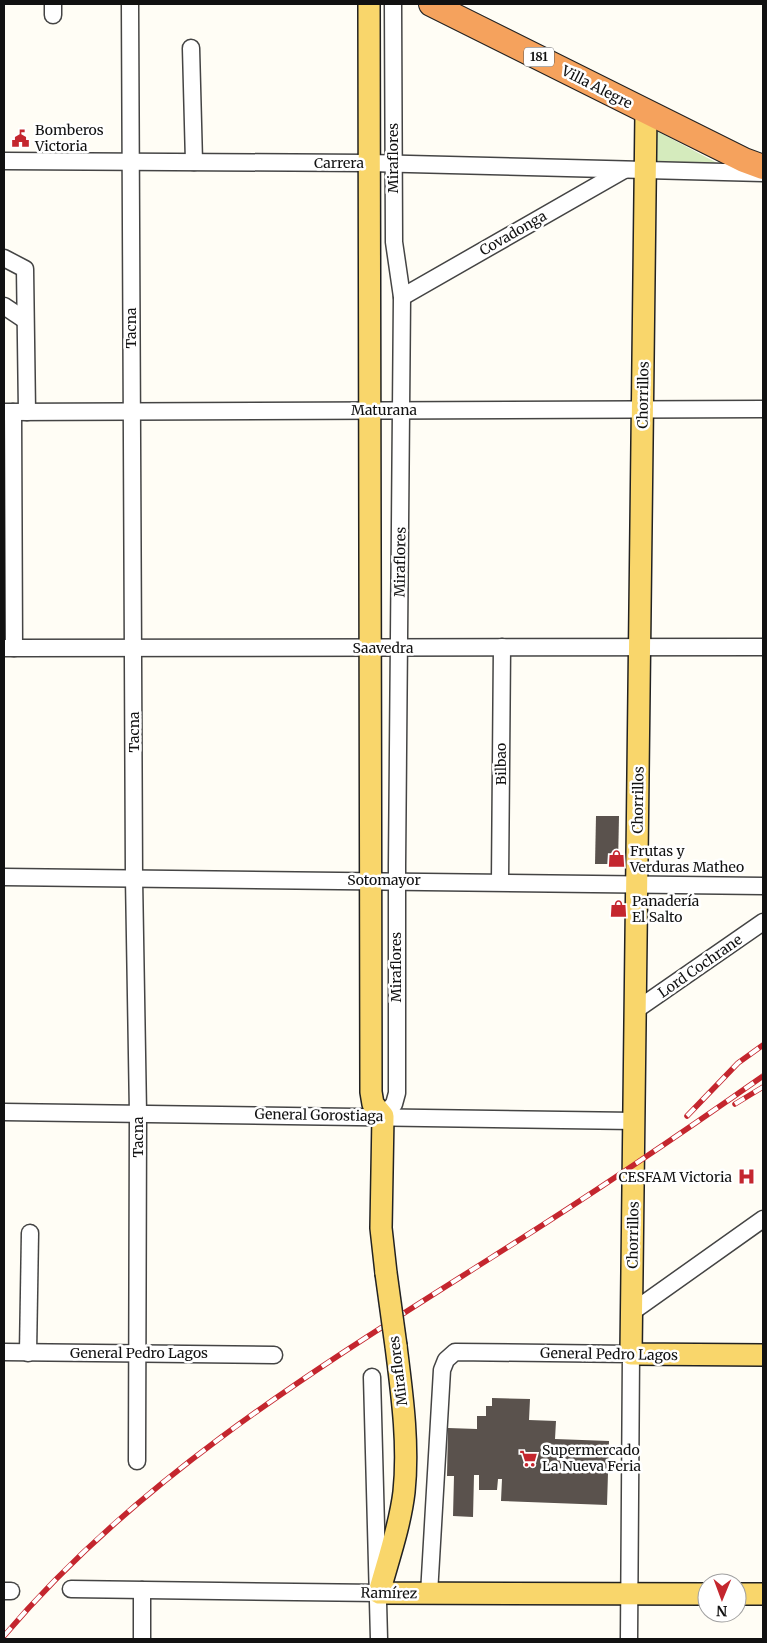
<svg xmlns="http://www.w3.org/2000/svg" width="767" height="1643" font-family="Merriweather,serif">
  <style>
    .grass { fill: #d5ebbd }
    .building { fill: #5a524d }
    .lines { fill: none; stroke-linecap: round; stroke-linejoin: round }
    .minor-casing { stroke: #444; stroke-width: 19 }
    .major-casing { stroke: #222; stroke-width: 24 }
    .highway-casing { stroke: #222; stroke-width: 26 }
    .minor { stroke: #fff; stroke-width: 16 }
    .major { stroke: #f9d66b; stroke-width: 21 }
    .highway { stroke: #f5a25d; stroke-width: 24 }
    .rail-casing { stroke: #c4262e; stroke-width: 5.5 }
    .rail { stroke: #fff; stroke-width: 4; stroke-dasharray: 11; stroke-linecap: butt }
    .major-bridge-casing { stroke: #222; stroke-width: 24; stroke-linecap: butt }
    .major-bridge { stroke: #f9d66b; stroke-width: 21 }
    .labels { text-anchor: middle; stroke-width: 5; stroke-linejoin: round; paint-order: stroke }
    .shield { fill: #fff; stroke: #585858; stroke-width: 1 }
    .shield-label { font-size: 12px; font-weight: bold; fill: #111 }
    .street-label { font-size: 14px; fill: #111; stroke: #fff }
    .poi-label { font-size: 14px; fill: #111; stroke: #fff; text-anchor: start }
  </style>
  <rect width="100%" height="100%" fill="#fffdf5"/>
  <!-- grass -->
  <path class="grass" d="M653 129 721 165 652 162Z"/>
  <!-- building -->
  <g class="building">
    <path d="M596 816H619L618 864H595Z"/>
    <path d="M492 1398 530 1399 529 1420 556 1421 555 1439 609 1441 607 1505 501 1501 502 1479H498L497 1490H479V1475H474L473 1517 453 1516 454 1476H447L448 1428 477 1429V1416H486V1406H492Z"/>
  </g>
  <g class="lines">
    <defs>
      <g id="minor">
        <path d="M130 4 134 878 138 1113 137 1461"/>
        <path d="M53 15V4"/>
        <path d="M191 48 194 162"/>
        <path d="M4 161 369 163 763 173"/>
        <path d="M4 258 25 269 27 412"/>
        <path d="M402 297 624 170"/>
        <path d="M4 306 25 320"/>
        <path d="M4 412 763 409"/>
        <path d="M13 412 14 648"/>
        <path d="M4 648 763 647"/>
        <path d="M4 877 763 886"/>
        <path d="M500 881 502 647"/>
        <path d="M636 1010 763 922"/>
        <path d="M4 1112 635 1121"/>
        <path d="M383 1116 394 1104 397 1093V865L402 297 394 242 393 4"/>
        <path d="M632 1312 763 1219"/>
        <path d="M4 1352 274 1355"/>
        <path d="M28 1353 30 1233"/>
        <path d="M372 1377 379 1639"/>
        <path d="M71 1589 379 1593"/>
        <path d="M142 1590V1639"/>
        <path d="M4 1591H11"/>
        <path d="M429 1594 442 1370 446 1360 455 1352 631 1354 629 1639"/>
      </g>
      <g id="major">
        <path d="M369 4 371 1092 373 1104 383 1116 381 1228 386 1273"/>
        <path d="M646 112 631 1354 763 1355"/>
        <path d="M396 1346C402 1394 409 1444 404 1492 400 1526 388 1560 379 1593L707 1594"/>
        <path d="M737 1594H763"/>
      </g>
      <path id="highway" d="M431 4 744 160 763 167"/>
    </defs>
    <!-- minor casing -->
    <use href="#minor" class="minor-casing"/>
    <!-- major casing -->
    <use href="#major" class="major-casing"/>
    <!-- highway casing -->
    <use href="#highway" class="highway-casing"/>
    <!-- minor -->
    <use href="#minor" class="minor"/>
    <!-- major -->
    <use href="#major" class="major"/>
    <!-- highway -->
    <use href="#highway" class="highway"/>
    <defs>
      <g id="rail">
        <path d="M735 1104 763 1087"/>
        <path d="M687 1116 738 1063 763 1045"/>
        <path d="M4 1636C137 1479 314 1370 486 1261 580 1202 672 1140 763 1076"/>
      </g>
    </defs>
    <!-- rail casing -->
    <use href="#rail" class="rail-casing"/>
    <!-- rail -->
    <use href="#rail" class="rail"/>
    <defs>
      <path id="major-bridge" d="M386 1273 396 1346"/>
    </defs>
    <!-- major-bridge casing -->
    <use href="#major-bridge" class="major-bridge-casing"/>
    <!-- major-bridge -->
    <use href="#major-bridge" class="major-bridge"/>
  </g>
  <!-- icons -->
  <defs>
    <symbol id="civic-bare" viewBox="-9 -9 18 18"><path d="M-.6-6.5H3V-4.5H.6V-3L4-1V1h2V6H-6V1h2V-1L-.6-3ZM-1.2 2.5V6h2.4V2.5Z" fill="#c4262e" stroke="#fff" stroke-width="2.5" paint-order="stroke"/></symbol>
    <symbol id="shop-bare" viewBox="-9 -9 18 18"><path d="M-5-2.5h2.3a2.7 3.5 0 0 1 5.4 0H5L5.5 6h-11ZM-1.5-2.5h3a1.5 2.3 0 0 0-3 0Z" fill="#c4262e" stroke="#fff" stroke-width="2.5" paint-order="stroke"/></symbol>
    <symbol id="hospital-bare" viewBox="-9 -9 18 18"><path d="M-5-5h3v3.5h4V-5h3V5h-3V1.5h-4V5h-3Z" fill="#c4262e" stroke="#fff" stroke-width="2.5" paint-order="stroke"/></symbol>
    <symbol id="supermarket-bare" viewBox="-9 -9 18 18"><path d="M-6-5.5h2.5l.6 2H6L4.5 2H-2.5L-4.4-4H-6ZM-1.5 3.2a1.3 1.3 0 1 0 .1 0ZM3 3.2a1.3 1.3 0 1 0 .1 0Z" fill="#c4262e" stroke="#fff" stroke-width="2.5" paint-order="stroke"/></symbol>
  </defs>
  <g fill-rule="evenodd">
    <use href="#civic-bare" x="8" y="126" width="25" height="25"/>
    <use href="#shop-bare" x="604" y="846" width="25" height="25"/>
    <use href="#shop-bare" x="606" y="896" width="25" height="25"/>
    <use href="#hospital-bare" x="734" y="1164" width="25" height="25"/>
    <use href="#supermarket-bare" x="516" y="1446" width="25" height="25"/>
  </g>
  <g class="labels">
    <!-- shield labels -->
    <rect class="shield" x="524" y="47.5" width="30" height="19" rx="4"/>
    <g class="shield-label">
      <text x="539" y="61">181</text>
    </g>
    <!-- street labels -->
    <g class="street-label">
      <text transform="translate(597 87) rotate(27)" y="5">Villa Alegre</text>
      <text transform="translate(393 158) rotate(-90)" y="5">Miraflores</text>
      <text x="339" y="168">Carrera</text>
      <text transform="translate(513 233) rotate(-30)" y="5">Covadonga</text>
      <text transform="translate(131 328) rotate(-90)" y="5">Tacna</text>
      <text transform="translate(643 395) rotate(-89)" y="5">Chorrillos</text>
      <text x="384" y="415">Maturana</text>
      <text transform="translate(400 562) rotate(-89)" y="5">Miraflores</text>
      <text x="383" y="653">Saavedra</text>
      <text transform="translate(134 732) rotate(-90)" y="5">Tacna</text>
      <text transform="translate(501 764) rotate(-90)" y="5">Bilbao</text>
      <text transform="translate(638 800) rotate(-89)" y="5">Chorrillos</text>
      <text x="384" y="885">Sotomayor</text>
      <text transform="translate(700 966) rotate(-35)" y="5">Lord Cochrane</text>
      <text transform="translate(396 967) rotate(-90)" y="5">Miraflores</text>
      <text transform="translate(319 1115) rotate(1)" y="5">General Gorostiaga</text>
      <text transform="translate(138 1137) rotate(-90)" y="5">Tacna</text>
      <text transform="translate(633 1235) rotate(-89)" y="5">Chorrillos</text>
      <text x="139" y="1358">General Pedro Lagos</text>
      <text transform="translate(609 1354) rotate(1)" y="5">General Pedro Lagos</text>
      <text transform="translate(398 1371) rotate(-97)" y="5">Miraflores</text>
      <text transform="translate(389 1593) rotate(1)" y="5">Ramírez</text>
    </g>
    <!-- poi labels -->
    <g class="poi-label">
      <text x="35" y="135">Bomberos<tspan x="35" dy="16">Victoria</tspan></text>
      <text x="630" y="856">Frutas y<tspan x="630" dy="16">Verduras Matheo</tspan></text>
      <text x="632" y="906">Panadería<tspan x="632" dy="16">El Salto</tspan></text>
      <text x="732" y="1182" text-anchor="end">CESFAM Victoria</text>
      <text x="542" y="1455">Supermercado<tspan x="542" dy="16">La Nueva Feria</tspan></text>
    </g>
  </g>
  <!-- border -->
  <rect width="767" height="1643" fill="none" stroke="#111111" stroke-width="10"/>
  <!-- north arrow -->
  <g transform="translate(722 1598) rotate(181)"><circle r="24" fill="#ffffff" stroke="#a0a0a0"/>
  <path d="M0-4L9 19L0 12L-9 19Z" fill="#c4262e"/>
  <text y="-8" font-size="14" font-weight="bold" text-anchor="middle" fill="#111111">N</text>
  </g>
</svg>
